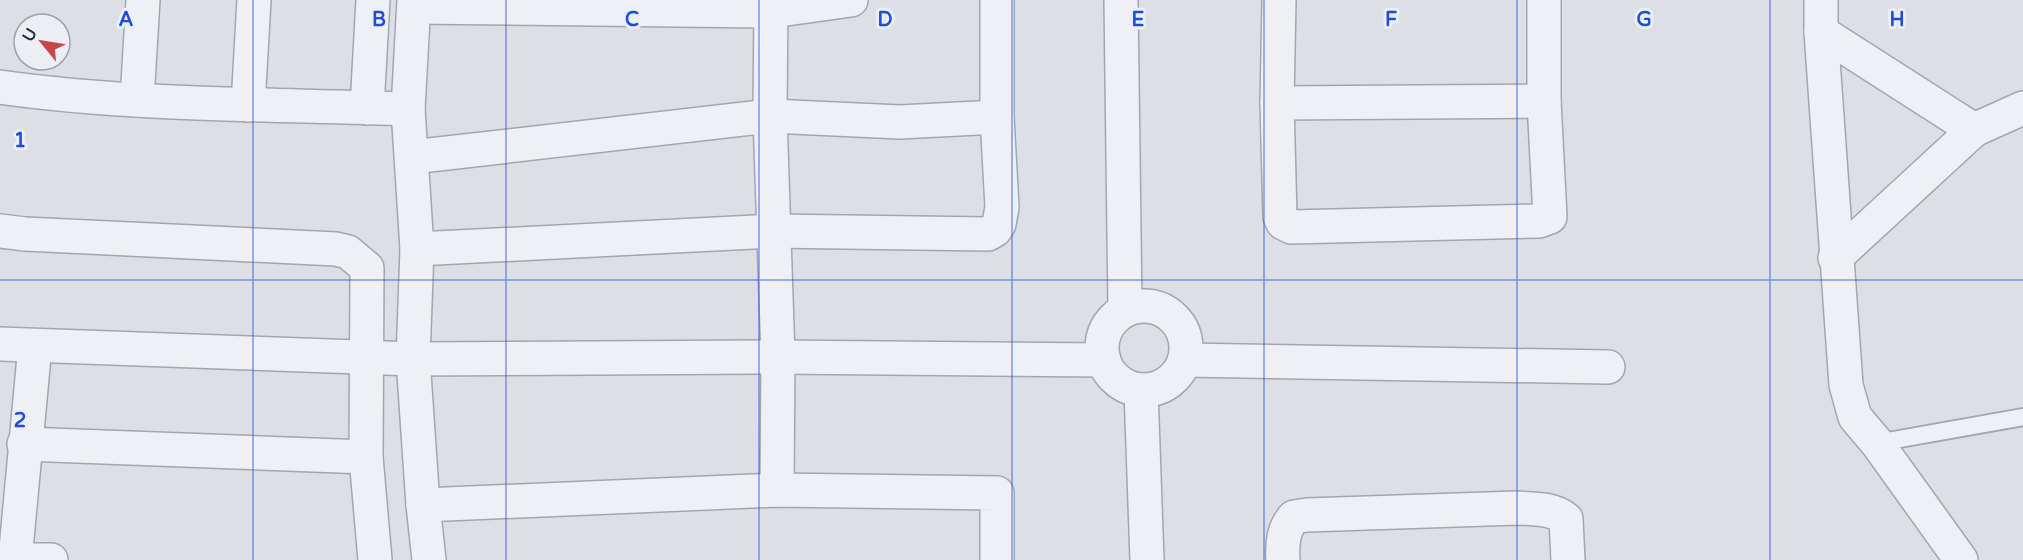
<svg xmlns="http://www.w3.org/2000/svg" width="2023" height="560" font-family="'Varela Round',sans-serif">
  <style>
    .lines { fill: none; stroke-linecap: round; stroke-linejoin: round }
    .lane-casing { stroke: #a3a6b0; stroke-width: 20 }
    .street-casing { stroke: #a3a6b0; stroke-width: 36 }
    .lane { stroke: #eff0f5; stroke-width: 16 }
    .street { stroke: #eff0f5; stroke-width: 33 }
    .grid { fill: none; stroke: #1d4ed8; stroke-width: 1.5; stroke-opacity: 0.55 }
    .grid-label { font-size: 20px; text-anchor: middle; font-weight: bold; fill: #1d4ed8; stroke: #eceef4; stroke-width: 6; stroke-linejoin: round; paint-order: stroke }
  </style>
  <rect width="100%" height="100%" fill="#dddfe6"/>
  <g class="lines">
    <defs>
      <path id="lane" d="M1877 443 2023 417"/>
      <g id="street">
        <path d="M414 0 408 109 417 249 413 359 423 505 429 560"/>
        <path d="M771 0 770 116 778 357 777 490"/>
        <path d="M1121 0 1125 310"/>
        <path d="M1279 0 1277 103 1280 217 1283 223 1291 227 1539 221 1550 217 1544 101V0"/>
        <path d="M1821 0V32L1846 385 1855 417 1877 443 1961 560"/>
        <path d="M414 7 772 11 851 0"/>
        <path d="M1821 32 1974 130 2023 108"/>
        <path d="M0 87C135 106 272 104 408 109"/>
        <path d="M137 100 143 0"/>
        <path d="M1277 103 1544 101"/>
        <path d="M248 105 254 0"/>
        <path d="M367 108 373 0"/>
        <path d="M412 157 770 116 900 122 997 117"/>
        <path d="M0 231 25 234 336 249 348 252 367 268 366 457 375 560"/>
        <path d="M417 249 773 231 988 234 995 230 999 224 1002 207 997 117V0"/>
        <path d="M1835 258 1974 130"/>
        <circle cx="1144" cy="348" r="42"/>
        <path d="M0 344 413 359 778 357 1104 360"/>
        <path d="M1185 360 1608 367"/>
        <path d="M1141 390 1147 560"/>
        <path d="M24 444 366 457"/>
        <path d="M423 505 777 490 997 493V560"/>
        <path d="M0 560H51"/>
        <path d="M15 560 35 346"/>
        <path d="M1283 560C1282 544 1283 529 1294 517L1307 515 1517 508C1533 509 1553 508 1566 519L1568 560"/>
      </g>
    </defs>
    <!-- lane casing -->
    <use href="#lane" class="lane-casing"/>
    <!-- street casing -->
    <use href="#street" class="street-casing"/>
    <!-- lane -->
    <use href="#lane" class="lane"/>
    <!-- street -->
    <use href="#street" class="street"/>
  </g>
  <!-- grid -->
  <path class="grid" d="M253 0V560M506 0V560M759 0V560M1012 0V560M1264 0V560M1517 0V560M1770 0V560M0 280H2023"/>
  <g class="grid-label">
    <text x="126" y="26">A</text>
    <text x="379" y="26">B</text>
    <text x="632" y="26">C</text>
    <text x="885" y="26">D</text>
    <text x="1138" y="26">E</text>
    <text x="1391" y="26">F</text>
    <text x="1644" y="26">G</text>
    <text x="1897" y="26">H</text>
    <text x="20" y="147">1</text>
    <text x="20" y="427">2</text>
  </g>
  <!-- north arrow -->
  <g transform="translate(42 42) rotate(300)"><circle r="28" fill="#eceef4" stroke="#9da0aa" stroke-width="1.5"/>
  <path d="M0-4.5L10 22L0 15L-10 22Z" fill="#c8454a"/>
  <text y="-9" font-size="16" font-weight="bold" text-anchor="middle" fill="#272c3c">U</text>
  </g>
</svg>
